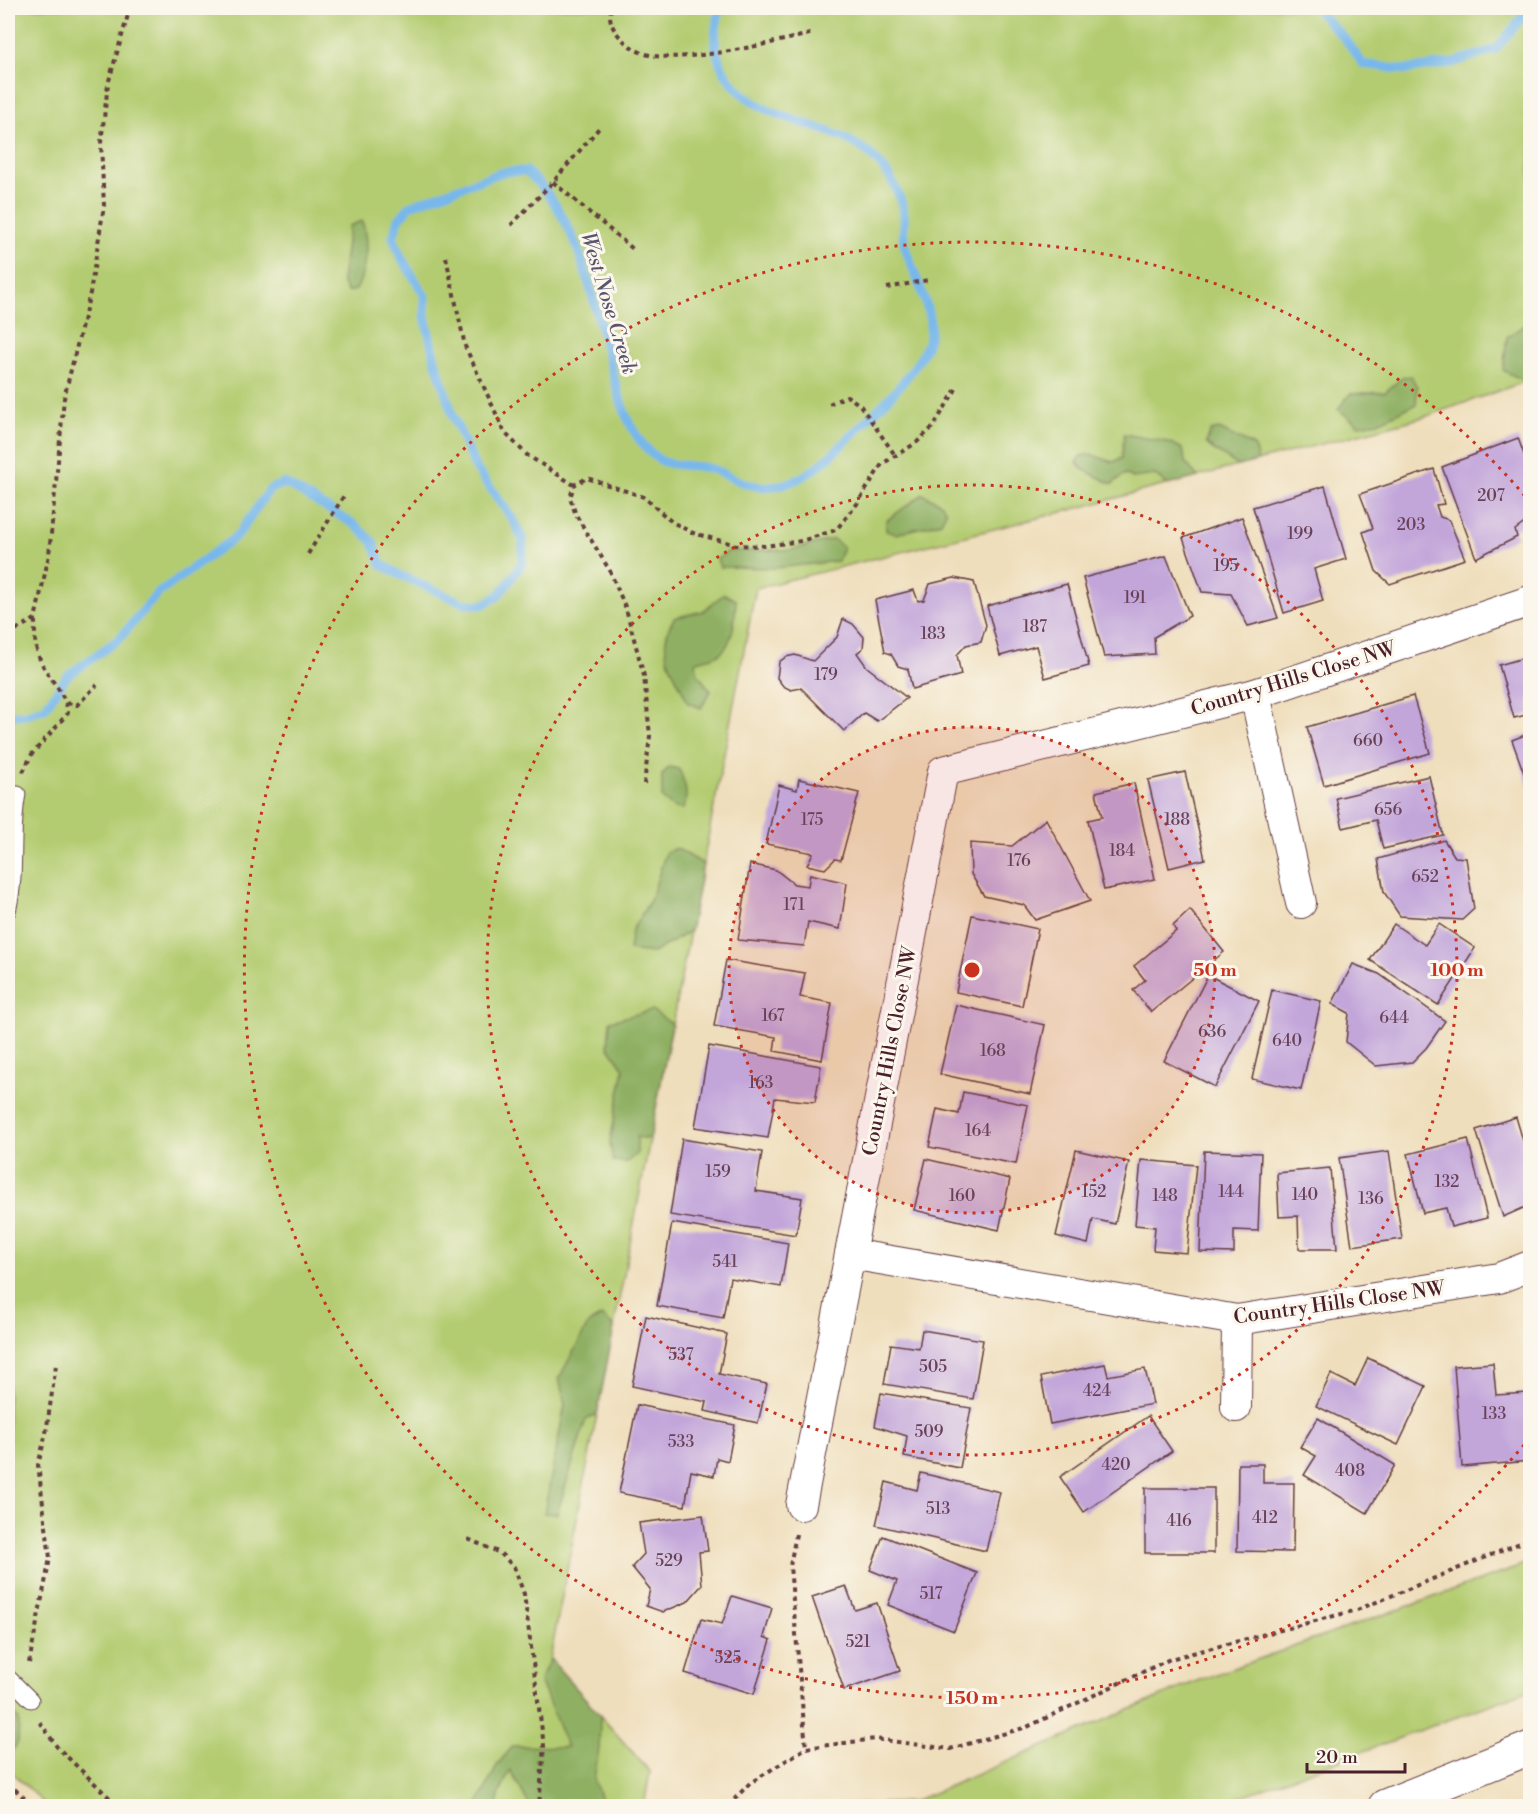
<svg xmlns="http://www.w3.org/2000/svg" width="1538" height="1814" font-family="'Libre Bodoni',serif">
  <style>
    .green { fill: #b4cc71; stroke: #7f764e; stroke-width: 1.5 }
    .forest { fill: #8fb063; stroke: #6c6847; stroke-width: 1.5 }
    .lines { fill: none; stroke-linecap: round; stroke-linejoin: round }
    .stream { stroke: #77b7eb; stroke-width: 9 }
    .building { fill: #c2a6da }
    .service-casing { stroke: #633c41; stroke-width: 17 }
    .minor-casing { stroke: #633c41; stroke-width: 32 }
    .primary-casing { stroke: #633c41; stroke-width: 35 }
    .path { stroke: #633c41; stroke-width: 4; stroke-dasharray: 4.5 4.5; stroke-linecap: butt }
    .service { stroke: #fff; stroke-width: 15 }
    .minor { stroke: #fff; stroke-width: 30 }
    .primary { stroke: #fff; stroke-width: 33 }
    .ring { fill: none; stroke: #c8321e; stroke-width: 3; stroke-dasharray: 3 6 }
    .labels { text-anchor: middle; stroke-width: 6; stroke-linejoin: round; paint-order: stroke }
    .number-label { font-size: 16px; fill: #684157 }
    .street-label { font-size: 20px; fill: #4a1f2b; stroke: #fbf7ec }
    .water-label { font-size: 21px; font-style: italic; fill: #5a546e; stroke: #fbf7ec }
    .centre { fill: #c8321e; stroke: #fbf7ec; stroke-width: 3 }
    .ring-label { font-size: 18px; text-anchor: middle; font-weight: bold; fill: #c8321e; stroke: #fbf7ec; stroke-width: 6; stroke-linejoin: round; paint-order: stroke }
  </style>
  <rect width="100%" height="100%" fill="#fbf7ec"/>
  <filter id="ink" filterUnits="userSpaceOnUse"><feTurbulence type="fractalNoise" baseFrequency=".0167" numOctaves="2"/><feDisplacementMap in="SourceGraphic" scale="12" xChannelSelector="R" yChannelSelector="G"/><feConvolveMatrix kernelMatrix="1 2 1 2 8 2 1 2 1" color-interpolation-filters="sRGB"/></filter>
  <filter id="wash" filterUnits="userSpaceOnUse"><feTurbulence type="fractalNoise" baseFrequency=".008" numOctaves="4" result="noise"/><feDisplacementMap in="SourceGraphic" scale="24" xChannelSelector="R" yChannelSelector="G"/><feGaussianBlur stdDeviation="1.35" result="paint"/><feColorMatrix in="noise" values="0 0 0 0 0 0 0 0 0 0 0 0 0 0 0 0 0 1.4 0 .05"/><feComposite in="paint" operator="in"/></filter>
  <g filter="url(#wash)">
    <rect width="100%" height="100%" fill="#efdebc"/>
    <!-- green -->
    <g class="green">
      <path d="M8 8H1530V380L1424 417 1078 508 756 588 550 1659 650 1772 644 1806H47L8 1769Z"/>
      <path d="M1530 1563V1690L1215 1806H825L912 1802 1197 1681Z"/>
    </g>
    <!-- forest -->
    <g class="forest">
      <path d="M362 221C369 241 366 272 356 290L347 292 342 281 349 226Z"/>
      <path d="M1526 324 1530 325V380L1526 382 1503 370 1507 337Z"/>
      <path d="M1411 376 1417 387 1416 404 1378 422 1359 425 1338 409 1350 394 1385 392 1403 377Z"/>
      <path d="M1219 429 1254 446 1258 461 1238 466C1229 458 1212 451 1206 443L1211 431Z"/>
      <path d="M1124 434 1168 442 1183 449 1185 462 1198 477 1168 485 1155 475 1133 478 1125 474 1112 484 1082 469 1077 462 1081 456 1090 454 1113 462 1122 458Z"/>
      <path d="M923 494 942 504 946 512 941 522 896 534 886 531V521Z"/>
      <path d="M833 539 843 547 838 561 775 568 720 567 717 559 729 551 791 550Z"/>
      <path d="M724 594 736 600C735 616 734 645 719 654 713 658 702 659 696 661L697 673 711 691 701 708 688 703C676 671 653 653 674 618L703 611Z"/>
      <path d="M669 767 679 769C685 783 689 794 683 809L674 808 662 798V775Z"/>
      <path d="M676 848 703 864 690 931 653 953 629 950 632 930 651 899 666 852Z"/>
      <path d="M652 1010 672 1024 650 1139 637 1137V1153L627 1162 613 1161 610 1142 624 1069 608 1046 610 1021Z"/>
      <path d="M602 1316 614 1327 597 1414 586 1419 557 1514 544 1513 565 1405 559 1378 589 1323Z"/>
      <path d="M550 1659 600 1715 599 1749 594 1779 603 1806H530L510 1770 499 1795 497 1806H477L498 1764 513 1746 567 1747 540 1680Z"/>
      <path d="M8 1711 19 1719 18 1742 8 1757Z"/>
    </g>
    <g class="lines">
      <!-- stream -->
      <g class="stream">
        <path d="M1315 8 1346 40 1363 64 1405 70 1452 63 1496 49 1530 8"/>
        <path d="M8 715H23L45 708 67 676 119 639 157 594 237 536 270 489 285 483 355 525 373 542 381 564 398 574 463 603 482 605 498 596 509 582 522 563 523 540 512 518 475 467 453 416 435 360 425 316V296L401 257 393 237 399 219 411 205 503 172 526 171C581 218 592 300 611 366 619 398 629 437 657 458 671 469 698 463 715 470 727 475 739 482 751 485 801 496 834 451 866 421 887 401 926 362 930 333 933 308 910 267 904 243 902 234 905 224 904 215 902 197 890 174 877 161 837 118 766 129 730 80 712 57 713 35 720 8"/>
      </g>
    </g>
    <g id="blocks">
      <!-- building -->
      <g class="building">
        <path d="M1518 438 1530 471V519L1515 530 1517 537 1476 558 1442 467Z"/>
        <path d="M1434 469 1444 504 1436 505 1440 517 1449 520 1465 559 1390 584 1376 571 1363 532 1373 528 1360 494Z"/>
        <path d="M1325 486 1346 559 1314 569 1323 601 1284 613 1253 507Z"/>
        <path d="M1242 517 1278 618 1248 626 1231 594 1202 592 1183 538Z"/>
        <path d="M1166 556 1190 616 1154 637 1155 654 1104 657 1083 578Z"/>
        <path d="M954 578 974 582 986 625 981 642 966 645 957 655 961 675 912 689 908 669 898 666 891 654 885 652 875 600 914 590 918 601 924 600 930 584Z"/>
        <path d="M1067 584 1089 666 1045 678 1036 646 1000 656 987 606Z"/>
        <path d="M843 619 853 624 864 637 863 648 857 653 867 667 907 698 877 721 864 713 844 731 801 688 791 690 783 686 777 678 779 662 786 657 795 655 813 661 837 637Z"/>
        <path d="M1530 656V714L1514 718 1499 665Z"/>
        <path d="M1413 696 1430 753 1324 785 1307 727Z"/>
        <path d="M1530 733V790L1512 740Z"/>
        <path d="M1185 772 1205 859 1169 868 1148 780Z"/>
        <path d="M1429 776 1443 835 1383 849 1376 820 1343 828 1336 798Z"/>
        <path d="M799 779 859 793 841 860 835 859 825 869 807 865 813 853 766 844 779 785 797 790Z"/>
        <path d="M1134 783 1155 879 1104 890 1088 820 1102 817 1096 792Z"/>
        <path d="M1046 819 1090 901 1035 920 1024 905 984 896 971 874 970 843 1012 846Z"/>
        <path d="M1444 840 1455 857 1466 858 1474 909 1462 920 1400 916 1384 892 1378 859Z"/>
        <path d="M750 864 776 870 794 884 808 886 810 874 847 883 840 929 808 922 804 946 738 940Z"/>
        <path d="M1190 910 1224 952 1151 1012 1133 990 1145 980 1134 966 1176 931 1173 926Z"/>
        <path d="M972 915 1038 929 1022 1006 956 992Z"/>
        <path d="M1394 924 1425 945 1439 924 1475 948 1438 1005 1370 960Z"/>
        <path d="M726 960 805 973 800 997 832 1003 822 1060 774 1051 776 1037 714 1026Z"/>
        <path d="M1353 964 1379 974 1445 1021 1426 1048 1412 1062 1376 1066 1346 1042 1349 1013 1332 1004Z"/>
        <path d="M1208 975 1259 1001 1215 1087 1164 1061Z"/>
        <path d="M1272 990 1321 1001 1301 1090 1252 1079Z"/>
        <path d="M956 1005 1045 1025 1030 1094 940 1074Z"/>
        <path d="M709 1046 821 1066 815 1102 775 1098 768 1138 695 1127Z"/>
        <path d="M963 1092 1028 1105 1016 1164 929 1147 937 1109 959 1114Z"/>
        <path d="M1516 1117 1530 1164V1205L1503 1217 1476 1130Z"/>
        <path d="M682 1139 762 1152 756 1191 802 1198 796 1235 670 1215Z"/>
        <path d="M1468 1139 1487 1218 1451 1227 1446 1208 1423 1213 1408 1154Z"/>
        <path d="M1076 1150 1129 1162 1115 1224 1093 1219 1088 1244 1056 1236Z"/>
        <path d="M1204 1151 1261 1153 1258 1231 1234 1230V1253L1200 1252Z"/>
        <path d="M1389 1151 1402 1239 1352 1246 1339 1158Z"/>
        <path d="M926 1159 1010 1179 999 1230 914 1210Z"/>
        <path d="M1141 1160 1196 1165 1187 1253 1153 1250 1155 1227 1135 1225Z"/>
        <path d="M1330 1168 1337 1249H1299L1298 1216 1279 1217 1277 1173Z"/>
        <path d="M672 1223 788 1243 781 1287 730 1278 723 1318 657 1306Z"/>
        <path d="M646 1316 727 1334 719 1374 767 1384 758 1423 705 1411 707 1402 632 1386Z"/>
        <path d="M922 1330 983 1340 973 1399 884 1384 891 1344 919 1348Z"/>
        <path d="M1368 1358 1426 1386 1398 1445 1316 1406 1331 1374 1355 1386Z"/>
        <path d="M1493 1363 1496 1395 1528 1393 1530 1461 1462 1467 1454 1366Z"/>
        <path d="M1105 1364 1108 1376 1145 1369 1153 1404 1050 1424 1041 1377Z"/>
        <path d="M881 1393 971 1408 960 1468 904 1457 907 1436 875 1426Z"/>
        <path d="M637 1405 735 1425 728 1461 717 1458 714 1476 691 1471 685 1506 619 1493Z"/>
        <path d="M1148 1416 1172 1451 1084 1512 1060 1477Z"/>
        <path d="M1318 1418 1395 1465 1367 1513 1304 1475 1316 1456 1300 1447Z"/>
        <path d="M1238 1464H1263V1483H1294L1293 1552 1237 1551Z"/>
        <path d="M921 1473 1000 1492 986 1551 876 1525 886 1482 917 1490Z"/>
        <rect x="1145" y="1488" width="69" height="65"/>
        <path d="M703 1515 708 1551 699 1552 702 1585 687 1602 663 1612 646 1606 650 1589 632 1567 644 1554 639 1523Z"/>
        <path d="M883 1536 977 1573 954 1631 888 1605 897 1581 870 1570Z"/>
        <path d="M846 1586 855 1610 877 1603 900 1671 844 1690 812 1597Z"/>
        <path d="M732 1596 772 1608 764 1637 771 1640 754 1694 685 1673 701 1619 722 1624Z"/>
      </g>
    </g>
  </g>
  <g filter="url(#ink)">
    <use href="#blocks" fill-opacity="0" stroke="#633c41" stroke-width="1.5"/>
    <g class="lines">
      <defs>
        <g id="service">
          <path d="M8 911C18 872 10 833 18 794"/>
          <path d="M8 1677 31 1700"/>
        </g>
        <g id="minor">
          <path d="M1530 601 1255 694 943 771 850 1254 1237 1320 1499 1278 1530 1266"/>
          <path d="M1255 694 1301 903"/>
          <path d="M1236 1407 1237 1320"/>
          <path d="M801 1505 850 1254"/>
        </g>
        <path id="primary" d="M1385 1806 1530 1748"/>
      </defs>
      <!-- service casing -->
      <use href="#service" class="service-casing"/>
      <!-- minor casing -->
      <use href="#minor" class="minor-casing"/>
      <!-- primary casing -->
      <use href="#primary" class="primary-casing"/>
      <!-- path -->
      <g class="path">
        <path d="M611 8C608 19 612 28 620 37 629 47 640 54 655 56 696 61 772 43 814 33"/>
        <path d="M553 182 633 249"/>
        <path d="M511 225 553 182 599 128"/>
        <path d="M446 257 465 346 505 433 527 455 574 485"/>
        <path d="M887 288 928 280"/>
        <path d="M829 404 847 396 860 405 895 455"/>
        <path d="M308 554 345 494"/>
        <path d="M8 634 35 619 49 555 64 398 90 293 104 206 101 143 108 84 130 8"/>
        <path d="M67 703 77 705 97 685"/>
        <path d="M23 772 32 754 68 713C66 692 46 677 39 657 34 645 35 632 35 619"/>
        <path d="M644 784 650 736 644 676 626 609 610 571 576 515 570 498 574 485 587 478 644 497 672 522 693 533 736 545 765 546 801 541 836 530 857 504 882 464 916 443 933 427 956 389"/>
        <path d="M796 1534 790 1566 806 1748 875 1739 950 1749 1027 1727 1170 1659 1357 1610 1530 1539"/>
        <path d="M468 1539 500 1553 514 1567 524 1594 544 1746 539 1806"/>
        <path d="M29 1663 50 1558 38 1465 46 1433 56 1365"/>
        <path d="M40 1722 57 1747 118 1806"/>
        <path d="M8 1783 33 1806"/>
        <path d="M728 1806 750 1783 806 1748"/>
      </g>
      <!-- service -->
      <use href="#service" class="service"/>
      <!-- minor -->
      <use href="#minor" class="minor"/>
      <!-- primary -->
      <use href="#primary" class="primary"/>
    </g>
  </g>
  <!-- distance rings -->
  <circle cx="972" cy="970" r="243" fill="#c8321e" fill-opacity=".12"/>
  <g class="ring">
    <circle cx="972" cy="970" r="243"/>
    <circle cx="972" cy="970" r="485"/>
    <path d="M1530 1438A728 728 0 1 1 1530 502"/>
  </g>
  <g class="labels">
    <!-- number labels -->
    <g class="number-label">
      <text x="1491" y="501">207</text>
      <text x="1411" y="530">203</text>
      <text x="1300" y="539">199</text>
      <text x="1226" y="571">195</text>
      <text x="1135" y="603">191</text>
      <text x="1035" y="632">187</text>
      <text x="933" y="639">183</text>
      <text x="826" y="680">179</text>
      <text x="1368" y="746">660</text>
      <text x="1388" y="815">656</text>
      <text x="812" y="825">175</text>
      <text x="1177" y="825">188</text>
      <text x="1122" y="856">184</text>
      <text x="1019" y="866">176</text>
      <text x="1425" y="882">652</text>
      <text x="794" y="910">171</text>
      <text x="773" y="1021">167</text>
      <text x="1394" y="1023">644</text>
      <text x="1212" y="1037">636</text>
      <text x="1287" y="1046">640</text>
      <text x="993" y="1056">168</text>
      <text x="761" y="1088">163</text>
      <text x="978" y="1136">164</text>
      <text x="718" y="1177">159</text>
      <text x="1447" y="1187">132</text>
      <text x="1094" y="1197">152</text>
      <text x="1231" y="1197">144</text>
      <text x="1305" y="1200">140</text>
      <text x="962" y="1201">160</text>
      <text x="1165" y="1201">148</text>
      <text x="1371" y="1204">136</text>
      <text x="725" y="1267">541</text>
      <text x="681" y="1360">537</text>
      <text x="933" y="1372">505</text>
      <text x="1097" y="1396">424</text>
      <text x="1494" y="1419">133</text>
      <text x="929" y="1437">509</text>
      <text x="681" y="1447">533</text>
      <text x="1116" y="1470">420</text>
      <text x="1350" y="1476">408</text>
      <text x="938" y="1514">513</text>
      <text x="1265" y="1523">412</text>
      <text x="1179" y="1526">416</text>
      <text x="669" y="1566">529</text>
      <text x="931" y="1599">517</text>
      <text x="858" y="1647">521</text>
      <text x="728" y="1663">525</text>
    </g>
    <!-- street labels -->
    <g class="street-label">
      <text transform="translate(1293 678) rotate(-17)" y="7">Country Hills Close NW</text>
      <text transform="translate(889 1051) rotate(-79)" y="7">Country Hills Close NW</text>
      <text transform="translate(1339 1302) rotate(-8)" y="7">Country Hills Close NW</text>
    </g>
    <!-- water labels -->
    <g class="water-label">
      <text transform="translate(609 303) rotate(73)" y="7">West Nose Creek</text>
    </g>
  </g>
  <circle cx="972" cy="970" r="9" class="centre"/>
  <g class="ring-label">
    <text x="1215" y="976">50 m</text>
    <text x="1457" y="976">100 m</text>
    <text x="972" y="1704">150 m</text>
  </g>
  <!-- margin -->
  <rect width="1538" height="1814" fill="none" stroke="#fbf7ec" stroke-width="30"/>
  <!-- scale -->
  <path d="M1307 1763v9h98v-9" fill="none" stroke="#4a1f2b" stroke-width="3"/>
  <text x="1316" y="1763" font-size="18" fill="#4a1f2b" stroke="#fbf7ec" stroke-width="4.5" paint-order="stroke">20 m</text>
</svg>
